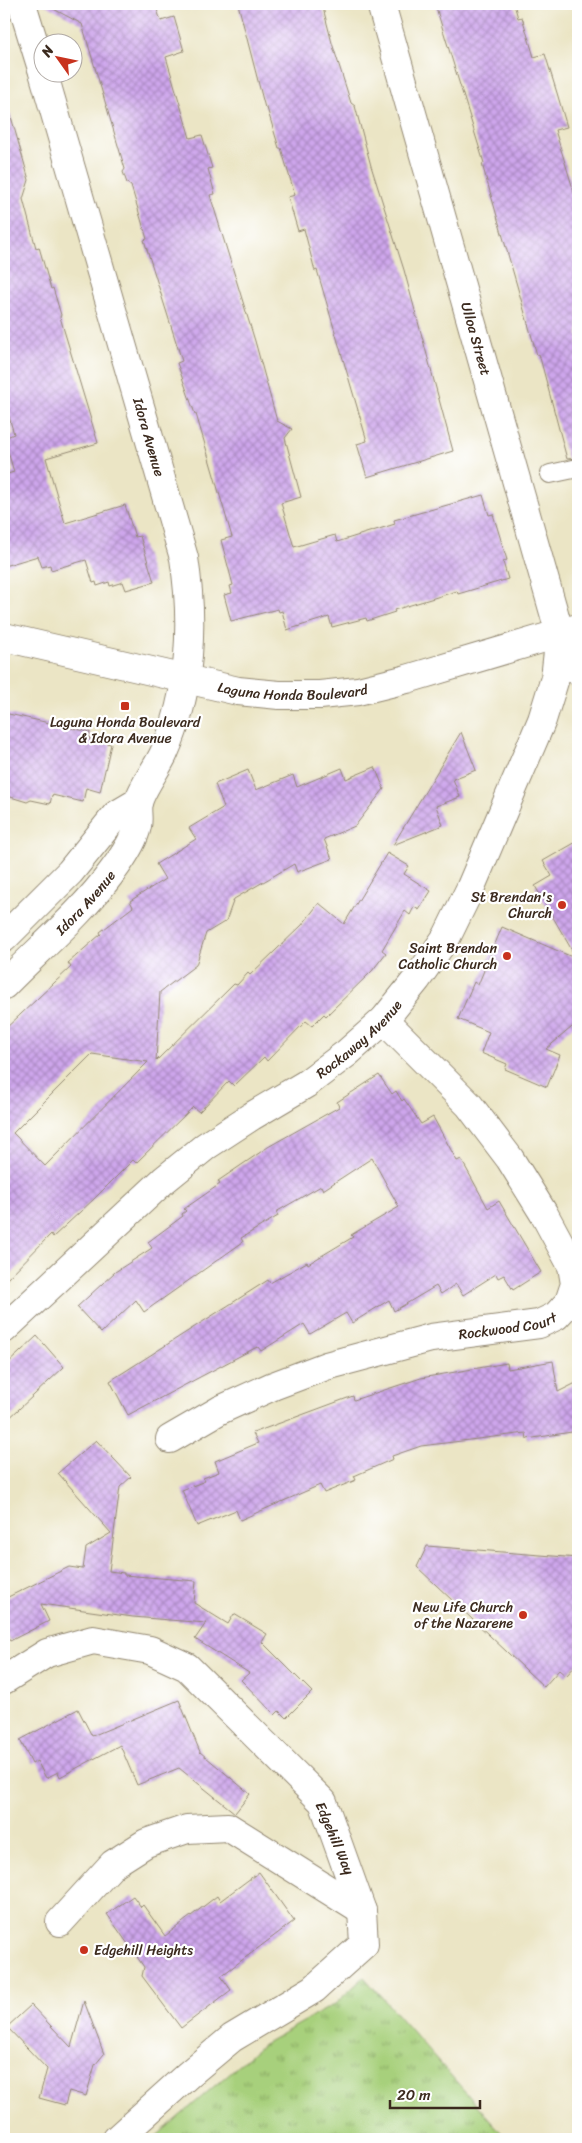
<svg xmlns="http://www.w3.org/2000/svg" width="582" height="2143" font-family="Sriracha,sans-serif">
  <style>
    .park { fill: url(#park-tufts); stroke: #717d4c }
    .building { fill: url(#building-cross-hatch); fill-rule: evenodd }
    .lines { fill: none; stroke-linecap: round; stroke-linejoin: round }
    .service-casing { stroke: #938872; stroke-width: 20 }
    .minor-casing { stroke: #938872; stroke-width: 30 }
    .tertiary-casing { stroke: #938872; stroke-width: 30 }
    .service { stroke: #fff; stroke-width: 18 }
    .minor { stroke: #fff; stroke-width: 28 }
    .tertiary { stroke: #fff; stroke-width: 28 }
    .poi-dot { fill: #c8321e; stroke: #fff; stroke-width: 2 }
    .labels { text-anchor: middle; stroke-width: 4.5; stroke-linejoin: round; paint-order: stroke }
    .street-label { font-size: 14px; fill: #3b2a1e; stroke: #fff }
    .poi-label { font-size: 14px; fill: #3b2a1e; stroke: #fff; text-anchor: end }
  </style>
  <defs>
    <pattern id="park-tufts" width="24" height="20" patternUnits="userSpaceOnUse" patternTransform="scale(1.25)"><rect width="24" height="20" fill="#a7d07b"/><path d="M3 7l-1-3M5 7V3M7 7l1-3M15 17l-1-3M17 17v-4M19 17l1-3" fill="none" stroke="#89a964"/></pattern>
    <pattern id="building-cross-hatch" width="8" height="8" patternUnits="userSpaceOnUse" patternTransform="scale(1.25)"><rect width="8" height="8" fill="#cea6ec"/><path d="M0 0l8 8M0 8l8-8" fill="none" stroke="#a887bf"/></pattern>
  </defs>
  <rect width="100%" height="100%" fill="#fff"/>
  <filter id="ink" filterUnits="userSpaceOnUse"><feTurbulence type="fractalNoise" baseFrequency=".02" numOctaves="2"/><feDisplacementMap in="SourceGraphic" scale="10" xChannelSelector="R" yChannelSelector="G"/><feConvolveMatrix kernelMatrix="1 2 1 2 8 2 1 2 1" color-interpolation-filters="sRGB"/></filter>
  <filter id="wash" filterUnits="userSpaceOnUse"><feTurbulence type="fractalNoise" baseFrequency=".0096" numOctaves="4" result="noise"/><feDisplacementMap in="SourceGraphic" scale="20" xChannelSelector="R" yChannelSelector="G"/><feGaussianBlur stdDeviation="1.12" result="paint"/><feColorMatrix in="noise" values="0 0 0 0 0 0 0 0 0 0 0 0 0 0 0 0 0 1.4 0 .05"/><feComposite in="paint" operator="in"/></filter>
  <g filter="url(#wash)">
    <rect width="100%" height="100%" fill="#ebe5c5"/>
    <!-- park -->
    <path class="park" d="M364 1977 507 2139H153L262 2045 335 2004Z"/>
    <g id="blocks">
      <!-- building -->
      <g class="building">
        <path d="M44 4H155L161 21 174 17 184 51 166 57 190 138 202 135 212 168 208 169 215 194 210 195 255 341 277 421 292 429 285 438 301 497 281 503 294 547 335 535 337 542 395 524 394 520 483 495 489 515 493 514 507 560 503 562 508 579 458 594 457 591 394 610 395 612 367 621 366 618 332 627 329 617 287 630 282 611 279 612 278 609 231 621 224 595 232 593 230 586 233 585 221 540 232 537 196 414H195L177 363 182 361 144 240 147 239 131 186 127 183 123 172 125 169 82 24Z"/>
        <path d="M238 4H322L332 43 351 103 355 106 371 166 404 270 453 451 367 477 357 444 367 441 317 270 315 271 304 229 298 231 288 197 295 195 281 148H279L267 108H265Z"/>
        <path d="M435 4H514L518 18 522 17 534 57 545 54 557 93 567 127 555 130 578 205V458L567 459 539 354 537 355 482 164 484 163Z"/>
        <path d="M10 113 29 180 23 199 36 248 39 247 51 289 53 288 61 315 60 317 98 443 46 458 65 523 125 505 135 537 140 536 154 582 126 590 123 582 110 586 109 582 97 586 96 582 93 583 86 560 51 570 50 565 42 567 38 556 4 566V475L14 472 4 438 14 434 4 400V114Z"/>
        <path d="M4 713 90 732 89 739 111 744 100 792 86 788 83 802 52 795 50 804 31 800 27 802 4 795Z"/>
        <path d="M461 732 476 770 453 779 460 797 436 806 443 825 393 845Z"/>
        <path d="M375 767 384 789 355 826 324 839 332 859 297 872 294 864 234 899 226 921 206 933 196 965 160 992 156 1061 234 984 237 985 248 973 250 975 302 925 319 903 344 924 387 853 409 866 404 874 431 891 419 910 414 907 410 915 405 911 382 950 386 953 372 971 326 1016 324 1014 312 1026 306 1021 267 1061 264 1057 234 1086 229 1081 199 1112 193 1107 136 1163 133 1160 94 1199 53 1237 51 1234 4 1282V1030L71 967 68 963 101 934 100 932 133 907 130 901 165 879 156 864 196 839 189 828 224 807 215 784 248 770 256 790 293 775 297 787 342 768 346 779ZM92 1054 148 1062 45 1166 13 1133Z"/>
        <path d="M578 841V1022L546 1049 560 1055 547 1087 505 1069 507 1064 481 1053 489 1032 458 1019 474 982 478 985 502 927 577 959 535 886 552 876 543 861Z"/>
        <path d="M379 1075 392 1094 396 1091 402 1101 404 1099 421 1124 433 1117 457 1161 461 1159 488 1208 499 1201 541 1272 513 1290 504 1275 498 1278 496 1274 463 1295 456 1284 441 1294 436 1286 394 1311 389 1300 352 1323 346 1313 310 1334 304 1324 261 1351 258 1347 255 1348 128 1415 110 1381 268 1280 270 1283 307 1262 308 1264 353 1237 351 1235 399 1207 372 1158 323 1190 321 1186 276 1212 278 1216 241 1238 243 1242 144 1312 136 1300 101 1333 77 1307 115 1272 152 1248 148 1242 183 1216 182 1214 186 1211 184 1209 220 1184 218 1181 268 1147 339 1107 337 1102Z"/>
        <path d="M37 1336 64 1367 4 1423V1367Z"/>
        <path d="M553 1361 558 1392 578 1382V1431L527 1439 526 1433 421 1446 392 1456 393 1459 354 1476 356 1480 324 1493 320 1485 240 1520 236 1510 197 1526 182 1490 205 1481 203 1478 219 1472 215 1461 258 1443 253 1433 353 1396 354 1400 421 1378 507 1363 508 1369Z"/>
        <path d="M96 1440 131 1477 120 1487 109 1571 124 1573V1575L196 1581 194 1603 228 1624 234 1614 267 1634 262 1642 312 1692 286 1718 279 1711 275 1715 241 1680 249 1673 195 1639 206 1623 133 1617 41 1604 49 1621 10 1641 4 1628V1599L69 1567 83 1569 86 1548 111 1533 58 1473Z"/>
        <path d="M427 1546 578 1558V1663L566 1676 559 1670 544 1687 417 1567Z"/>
        <path d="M179 1700 200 1752 250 1794 235 1813 179 1768 137 1785 120 1745 60 1777 58 1772 46 1778 37 1761 32 1764 20 1740 78 1709 92 1736Z"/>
        <path d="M259 1872 294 1921 221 1976 231 1990 181 2028 142 1976 144 1967 107 1914 133 1896 141 1907 143 1905 165 1936 217 1896 220 1901Z"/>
        <path d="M84 2001 104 2054 95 2065 86 2096 69 2091 65 2105 39 2098 47 2069 7 2027 31 2005 71 2047Z"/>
      </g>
    </g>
  </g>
  <g filter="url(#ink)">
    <use href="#blocks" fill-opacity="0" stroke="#938872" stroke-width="1"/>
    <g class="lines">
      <defs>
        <path id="service" d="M550 474 578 468"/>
        <g id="minor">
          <path d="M22 4 42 69"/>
          <path id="s1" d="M381 4 560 634 578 671"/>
          <path d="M4 938 70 872 116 815 138 802"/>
          <path id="s2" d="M4 985C40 948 81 914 112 872 121 860 134 842 137 826 139 819 136 810 138 803 141 789 158 767 164 753 191 693 194 622 184 558L43 72"/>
          <path id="s3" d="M4 1329 164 1180 206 1146 252 1116 306 1084 347 1053 384 1020 417 979 447 936 470 889 542 720 555 678 560 634"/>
          <path id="s4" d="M170 1439 220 1410 273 1386 326 1366 431 1338 539 1324 556 1316 569 1302 575 1284 572 1266 544 1214 510 1159 469 1105 384 1020"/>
          <path d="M4 1680 47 1653 93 1640 150 1650 187 1667 323 1802 362 1911 364 1944 314 1989 232 2038 189 2074 117 2139"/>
          <path d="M60 1922 113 1864 146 1843 187 1829 228 1827 362 1911"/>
        </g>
        <g id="tertiary">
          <path id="s5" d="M4 637 238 691 279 695H320L358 691 407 679 578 628"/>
        </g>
      </defs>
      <!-- service casing -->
      <use href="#service" class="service-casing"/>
      <!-- minor casing -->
      <use href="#minor" class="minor-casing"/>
      <!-- tertiary casing -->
      <use href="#tertiary" class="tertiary-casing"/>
      <!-- service -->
      <use href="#service" class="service"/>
      <!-- minor -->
      <use href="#minor" class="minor"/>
      <!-- tertiary -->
      <use href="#tertiary" class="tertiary"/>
    </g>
  </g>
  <!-- markers -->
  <g class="poi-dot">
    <rect x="120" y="701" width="10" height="10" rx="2.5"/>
    <circle cx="562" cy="905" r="5"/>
    <circle cx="507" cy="956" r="5"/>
    <circle cx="523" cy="1615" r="5"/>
    <circle cx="84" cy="1950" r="5"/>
  </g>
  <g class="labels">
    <!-- street labels -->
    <g class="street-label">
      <text dy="5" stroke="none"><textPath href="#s1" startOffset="348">Ulloa Street</textPath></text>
      <text transform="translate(149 437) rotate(74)" y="5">Idora Avenue</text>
      <text dy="5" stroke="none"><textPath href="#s5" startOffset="295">Laguna Honda Boulevard</textPath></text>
      <text dy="5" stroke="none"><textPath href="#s2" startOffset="116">Idora Avenue</textPath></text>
      <text dy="5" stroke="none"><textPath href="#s3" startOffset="460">Rockaway Avenue</textPath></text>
      <text dy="5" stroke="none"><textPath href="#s4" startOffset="359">Rockwood Court</textPath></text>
      <text transform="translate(335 1838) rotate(67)" y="5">Edgehill Way</text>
    </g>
    <!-- poi labels -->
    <g class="poi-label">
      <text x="125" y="727" text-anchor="middle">Laguna Honda Boulevard<tspan x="125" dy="16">&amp; Idora Avenue</tspan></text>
      <text x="552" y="902">St Brendan's<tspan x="552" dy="16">Church</tspan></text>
      <text x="497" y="953">Saint Brendan<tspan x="497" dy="16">Catholic Church</tspan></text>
      <text x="513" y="1612">New Life Church<tspan x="513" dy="16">of the Nazarene</tspan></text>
      <text x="94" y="1955" text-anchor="start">Edgehill Heights</text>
    </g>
  </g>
  <!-- margin -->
  <rect width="582" height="2143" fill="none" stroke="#fff" stroke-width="20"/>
  <!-- north arrow -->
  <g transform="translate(58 58) rotate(303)"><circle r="24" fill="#ffffff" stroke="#b1aaa5"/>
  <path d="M0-4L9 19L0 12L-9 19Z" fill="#c8321e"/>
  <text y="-8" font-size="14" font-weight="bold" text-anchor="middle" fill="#3b2a1e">N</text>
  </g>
  <!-- scale -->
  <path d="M390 2100v8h90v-8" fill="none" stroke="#3b2a1e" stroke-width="2.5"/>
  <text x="397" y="2100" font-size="15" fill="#3b2a1e" stroke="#ffffff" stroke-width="4" paint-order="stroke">20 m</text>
</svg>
